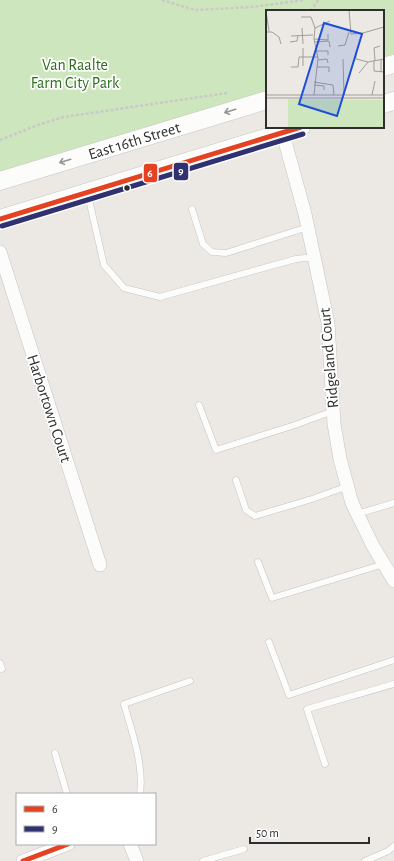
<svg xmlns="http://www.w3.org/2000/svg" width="394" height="861" font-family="'Alegreya Sans',sans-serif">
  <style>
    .green { fill: #cee6be }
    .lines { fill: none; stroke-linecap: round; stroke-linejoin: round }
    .service-casing { stroke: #c5c4c5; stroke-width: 7 }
    .minor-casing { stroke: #c5c4c5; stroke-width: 14 }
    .secondary-casing { stroke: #c5c4c5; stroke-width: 19 }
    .path { stroke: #c9c9c8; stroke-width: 2.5; stroke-dasharray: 3 2; stroke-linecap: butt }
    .service { stroke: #fcfcfb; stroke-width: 6 }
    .minor { stroke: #fcfcfb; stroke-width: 13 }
    .secondary { stroke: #fcfcfb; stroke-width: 18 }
    .bus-1-casing { stroke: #fff; stroke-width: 8 }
    .bus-2-casing { stroke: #fff; stroke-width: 8 }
    .bus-1 { stroke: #e44221; stroke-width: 5 }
    .bus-2 { stroke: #303171; stroke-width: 5 }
    .oneway { stroke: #959594 }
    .bus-dot { fill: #2e2e2e; stroke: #fff; stroke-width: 1.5 }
    .labels { text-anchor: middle; stroke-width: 3.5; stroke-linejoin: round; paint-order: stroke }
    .park-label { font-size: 16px; fill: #2c6e1b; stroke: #fff }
    .street-label { font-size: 16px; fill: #2e2e2e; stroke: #fff }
    .inset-road { fill: none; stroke: #a09e9b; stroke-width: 1 }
    .view { fill: #1d4ed8; fill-opacity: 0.15; stroke: #1d4ed8; stroke-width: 2 }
    .inset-edge { fill: none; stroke: #2e2e2e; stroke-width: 2 }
    .line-badge { stroke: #fff; stroke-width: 1.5 }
    .badge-label { font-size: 11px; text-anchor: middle; font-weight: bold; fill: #fff }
  </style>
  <rect width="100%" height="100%" fill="#ece8e4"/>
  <!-- green -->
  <path class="green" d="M0 0H394V54L383 57V11H267V92L0 173Z"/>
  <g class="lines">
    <defs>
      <g id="service">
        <path d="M86 195 90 204 104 265 124 288 160 297 296 259 314 257"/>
        <path d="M192 209 203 244 212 252 226 253 308 227"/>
        <path d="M199 405 216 450 295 425 333 411"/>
        <path d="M236 480 246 510 255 516 312 499 348 486"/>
        <path d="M357 514 394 503"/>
        <path d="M258 562 272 598 384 564"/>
        <path d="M269 642 289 695 394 660"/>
        <path d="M0 663 2 669"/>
        <path d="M55 753 67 794"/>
        <path d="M325 764 307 709 394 684"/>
        <path d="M140 794C144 766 132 731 124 704L190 681"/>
        <path d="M203 861 244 849"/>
        <path d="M365 861 388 851 394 846"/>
      </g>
      <g id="minor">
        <path d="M281 127 305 214 328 323 334 424 340 459 352 503 373 546 394 581"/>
        <path d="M0 252 100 565"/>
        <path d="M130 844 137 861"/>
        <path d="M23 861 68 844"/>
      </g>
      <g id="secondary">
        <path d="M383 67 394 64"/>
        <path d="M383 104 394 101"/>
        <path d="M0 181 267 100"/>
        <path d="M0 219 301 127"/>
      </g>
    </defs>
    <!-- service casing -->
    <use href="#service" class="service-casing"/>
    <!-- minor casing -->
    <use href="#minor" class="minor-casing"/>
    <!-- secondary casing -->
    <use href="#secondary" class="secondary-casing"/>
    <!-- path -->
    <g class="path">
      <path d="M162 0 195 10 252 7 304 0"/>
      <path d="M311 11 318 0"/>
      <path d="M0 140 38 125 64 117 227 93"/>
    </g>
    <!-- service -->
    <use href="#service" class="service"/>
    <!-- minor -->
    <use href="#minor" class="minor"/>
    <!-- secondary -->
    <use href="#secondary" class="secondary"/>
    <defs>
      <g id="bus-1">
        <path d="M0 219 301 127"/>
        <path d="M23 861 68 844"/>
      </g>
      <path id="bus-2" d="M2 226 303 134"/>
    </defs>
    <!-- bus-1 casing -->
    <use href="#bus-1" class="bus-1-casing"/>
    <!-- bus-2 casing -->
    <use href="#bus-2" class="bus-2-casing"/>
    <!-- bus-1 -->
    <use href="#bus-1" class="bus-1"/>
    <!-- bus-2 -->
    <use href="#bus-2" class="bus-2"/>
  </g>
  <!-- one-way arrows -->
  <defs><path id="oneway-shaft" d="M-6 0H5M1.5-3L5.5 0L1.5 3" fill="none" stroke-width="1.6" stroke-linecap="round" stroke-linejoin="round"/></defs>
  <g class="oneway">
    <use href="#oneway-shaft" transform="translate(230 111) rotate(163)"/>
    <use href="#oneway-shaft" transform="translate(65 161) rotate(163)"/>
  </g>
  <!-- markers -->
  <circle class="bus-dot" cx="127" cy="188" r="3.5"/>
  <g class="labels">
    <!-- park labels -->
    <g class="park-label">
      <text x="75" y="70">Van Raalte<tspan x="75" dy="18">Farm City Park</tspan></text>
    </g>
    <!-- street labels -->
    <g class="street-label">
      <text transform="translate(134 140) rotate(-17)" y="6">East 16th Street</text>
      <text transform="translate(328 358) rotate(-95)" y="6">Ridgeland Court</text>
      <text transform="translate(50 408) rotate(72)" y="6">Harbortown Court</text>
    </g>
  </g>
  <!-- overview -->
  <g transform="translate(266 10)">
    <rect width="118" height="118" fill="#ece8e4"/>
    <path d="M22 89 118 90V118H22Z" fill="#cee6be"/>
    <path class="inset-road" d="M83 0 85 24 97 23 118 17M0 1 3 21M35 7H45L49 18M36 18 37 34M49 18 64 11M0 22H6L13 27 15 34M25 26 47 25M48 29 62 30V24M24 32 31 31 32 25M48 32 63 31 64 37M72 36 79 35 83 22M37 38V56M50 41H62V45M90 42V49L102 52M77 49 78 85M115 49V62M52 50 61 49 62 53M108 50V61L118 62M109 50 108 38 114 36M25 57H32L33 47H52M51 57H63V62M93 63 102 52 118 49M48 72 67 75 68 85M48 75 58 76V80M0 85H118M48 85 52 48 48 29 49 18M106 85 109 71M0 88H118"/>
    <path class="view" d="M58 13 96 24 71 106 33 94Z"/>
    <rect width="118" height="118" class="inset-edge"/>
  </g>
  <g class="line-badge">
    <rect x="173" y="162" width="16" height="19" rx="4" fill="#303171"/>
    <rect x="143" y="163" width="15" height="20" rx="4" fill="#e44221"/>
  </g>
  <g class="badge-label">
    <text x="181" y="175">9</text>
    <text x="150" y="177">6</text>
  </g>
  <!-- legend -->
  <rect x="16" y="793" width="140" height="52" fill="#ffffff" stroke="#ababab"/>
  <rect x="24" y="806" width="20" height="6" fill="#e44221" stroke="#ababab"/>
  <text x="52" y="813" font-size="12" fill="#2e2e2e">6</text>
  <rect x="24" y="826" width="20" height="6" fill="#303171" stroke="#ababab"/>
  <text x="52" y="833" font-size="12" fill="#2e2e2e">9</text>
  <!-- scale -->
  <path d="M250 837v6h119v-6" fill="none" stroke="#2e2e2e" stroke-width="2"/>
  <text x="256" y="837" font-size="12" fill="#2e2e2e" stroke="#ffffff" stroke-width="3" paint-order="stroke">50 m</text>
</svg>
